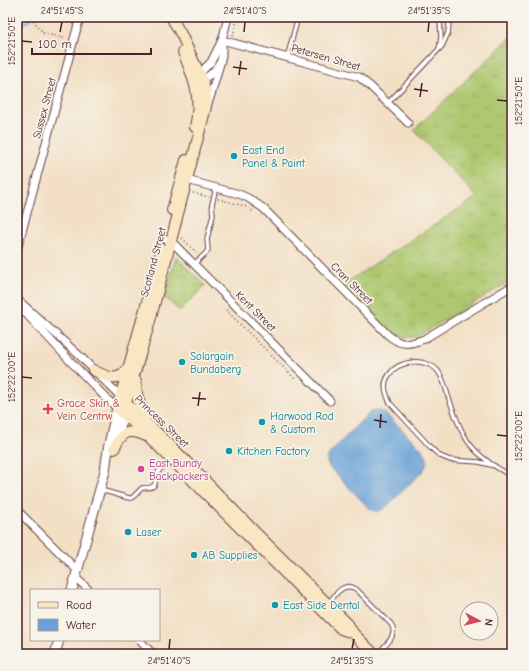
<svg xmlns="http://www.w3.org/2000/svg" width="529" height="671" font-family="'Comic Neue',sans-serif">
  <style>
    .grass { fill: url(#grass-tufts); stroke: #7c744d }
    .water { fill: #69a2d8; stroke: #5a6082 }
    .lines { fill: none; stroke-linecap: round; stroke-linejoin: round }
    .stream { stroke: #69a2d8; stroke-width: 2.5 }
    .service-casing { stroke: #633c42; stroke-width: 5.5 }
    .minor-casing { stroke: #633c42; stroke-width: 9 }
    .tertiary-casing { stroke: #633c42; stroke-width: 11 }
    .secondary-casing { stroke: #633c42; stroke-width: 12 }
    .path { stroke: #633c42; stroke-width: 1.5; stroke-dasharray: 1 3; stroke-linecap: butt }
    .service { stroke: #fff; stroke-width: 3.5 }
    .minor { stroke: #fff; stroke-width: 7 }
    .tertiary { stroke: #fff; stroke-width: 9 }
    .secondary { stroke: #f9e7c3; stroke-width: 10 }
    .ticks { fill: none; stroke: #4a1f2b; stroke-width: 1.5 }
    .culture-dot { fill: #0f9aa8; stroke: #f7f3e8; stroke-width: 1.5 }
    .health-dot { fill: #e0444e; stroke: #f7f3e8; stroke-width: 1.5 }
    .hotel-dot { fill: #d1479c; stroke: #f7f3e8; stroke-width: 1.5 }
    .labels { text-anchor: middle; stroke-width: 3.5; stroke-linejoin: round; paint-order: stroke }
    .street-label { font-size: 11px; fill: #4a1f2b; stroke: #f7f3e8 }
    .culture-label { font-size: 11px; fill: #0d838f; stroke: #f7f3e8; text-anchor: start }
    .health-label { font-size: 11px; fill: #be3a42; stroke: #f7f3e8; text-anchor: start }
    .hotel-label { font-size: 11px; fill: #b23c85; stroke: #f7f3e8; text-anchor: start }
    .neatline { fill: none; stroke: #4a1f2b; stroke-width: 1.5 }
    .ticks-label { font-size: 10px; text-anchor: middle; fill: #4a1f2b }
  </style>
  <defs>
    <pattern id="grass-tufts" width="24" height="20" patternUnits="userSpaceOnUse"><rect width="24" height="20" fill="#adc86f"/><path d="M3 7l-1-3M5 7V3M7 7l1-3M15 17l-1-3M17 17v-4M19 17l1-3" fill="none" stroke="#96ab60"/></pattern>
  </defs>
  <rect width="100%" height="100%" fill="#f7f3e8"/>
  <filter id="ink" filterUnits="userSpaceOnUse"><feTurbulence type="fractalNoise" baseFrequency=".025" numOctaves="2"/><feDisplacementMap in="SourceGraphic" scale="8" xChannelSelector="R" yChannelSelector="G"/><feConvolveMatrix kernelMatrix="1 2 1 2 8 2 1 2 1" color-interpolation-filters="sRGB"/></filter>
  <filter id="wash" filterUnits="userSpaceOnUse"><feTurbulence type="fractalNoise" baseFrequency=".012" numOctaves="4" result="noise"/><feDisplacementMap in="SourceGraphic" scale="16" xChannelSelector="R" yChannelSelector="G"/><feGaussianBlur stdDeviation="0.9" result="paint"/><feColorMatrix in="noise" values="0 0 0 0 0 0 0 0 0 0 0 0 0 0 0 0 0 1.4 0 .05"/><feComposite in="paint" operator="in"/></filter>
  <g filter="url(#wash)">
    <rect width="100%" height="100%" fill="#f2dfc4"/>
    <!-- grass -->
    <g class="grass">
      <path d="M512 36V280L418 336C407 339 400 337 390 331L344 284 477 197 414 130Z"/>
      <path d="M176 257 205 285 180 311 164 297Z"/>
    </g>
    <!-- water -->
    <path class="water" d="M374 410C380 410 383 411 387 415L422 449C428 457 429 462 423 471L387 506C379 513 376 513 368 507L331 469C325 462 326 458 332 451L370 412Z"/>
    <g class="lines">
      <!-- stream -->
      <path class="stream" d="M17 26 28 21 33 17"/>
    </g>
  </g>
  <g filter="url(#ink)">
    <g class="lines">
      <defs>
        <g id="service">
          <path d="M439 49 441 38 440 17"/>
          <path d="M287 58 298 17"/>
          <path d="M388 103 442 46 448 33 449 24V17"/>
          <path d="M194 264 206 253 208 250 207 239 213 215 212 204 216 188"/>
          <path d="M495 466 479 462 450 460 440 456 432 449 390 403C386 394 382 384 389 375 394 367 404 363 413 362 421 361 432 364 438 371 443 378 446 388 448 396 453 409 457 423 464 435 474 454 494 467 512 476"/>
          <path d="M101 490 129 498H132L142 488C161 488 152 483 158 472 161 468 167 464 170 460"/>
          <path d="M328 604C335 595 343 581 356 589L391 624C399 636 384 646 377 654"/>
        </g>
        <g id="minor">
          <path d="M222 40 359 77 371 87 408 123"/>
          <path d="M197 76 211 62 221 42"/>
          <path d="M199 80C208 78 214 72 218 65"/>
          <path d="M208 104 212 92 219 67 222 56V40L228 17"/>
          <path d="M183 179 239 194 248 198 263 208 388 335C401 346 409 345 424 339L512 286"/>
          <path d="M164 239 171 241 330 401"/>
          <path d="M17 250 80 17"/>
          <path d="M17 299 80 356 123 399"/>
          <path d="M17 304 72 363 108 400 117 408"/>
          <path d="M17 510 78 571"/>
          <path d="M76 578 89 590"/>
          <path d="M139 640 153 654"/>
        </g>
        <g id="tertiary">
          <path d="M116 444 125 408"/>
          <path d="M72 590 105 471 108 449 117 408"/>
          <path d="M55 654 59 640"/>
        </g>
        <g id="secondary">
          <path d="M171 17 181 34 202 79 206 93V107L150 321 126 403 167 442 259 536 348 624 353 633 374 654"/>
          <path d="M183 52C194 79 202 98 195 127"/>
          <path d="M172 210 186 160"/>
          <path d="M162 249 117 408 148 436 341 629 353 633"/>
          <path d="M93 370C105 376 119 384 128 368"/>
          <path d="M136 381C136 394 139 406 146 417"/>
          <path d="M114 449C122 432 128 428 146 436"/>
        </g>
      </defs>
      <!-- service casing -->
      <use href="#service" class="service-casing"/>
      <!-- minor casing -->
      <use href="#minor" class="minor-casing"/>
      <!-- tertiary casing -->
      <use href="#tertiary" class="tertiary-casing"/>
      <!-- secondary casing -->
      <use href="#secondary" class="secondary-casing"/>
      <!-- path -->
      <g class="path">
        <path d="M31 17 43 33 66 39"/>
        <path d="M233 36 238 17"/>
        <path d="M193 193 209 197"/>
        <path d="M218 199 248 207 254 213"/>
        <path d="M182 238 197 253"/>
        <path d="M226 310 296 380"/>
      </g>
      <!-- service -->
      <use href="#service" class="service"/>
      <!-- minor -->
      <use href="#minor" class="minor"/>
      <!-- tertiary -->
      <use href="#tertiary" class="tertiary"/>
      <!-- secondary -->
      <use href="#secondary" class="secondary"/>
    </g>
  </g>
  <!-- ticks -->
  <path class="ticks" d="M60 32 62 22M244 32 245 22M428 32 429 22M22 41 32 42M233 67 247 69M239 75 241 61M414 89 428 91M420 97 422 83M497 100 507 101M22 377 32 378M192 398 206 399M198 406 200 392M374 420 387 422M380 428 381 414M497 435 507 436M169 649 170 639M352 649 354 639"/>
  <!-- markers -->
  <g class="culture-dot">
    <circle cx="234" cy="156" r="4"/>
    <circle cx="182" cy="362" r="4"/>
    <circle cx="262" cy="422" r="4"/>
    <circle cx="229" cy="451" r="4"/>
    <circle cx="128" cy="532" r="4"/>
    <circle cx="194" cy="555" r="4"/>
    <circle cx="275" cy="605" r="4"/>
  </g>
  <path class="health-dot" d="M46 403h4v4h4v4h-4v4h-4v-4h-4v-4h4z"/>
  <circle class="hotel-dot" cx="141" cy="469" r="4"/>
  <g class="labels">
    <!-- street labels -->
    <g class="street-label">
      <text transform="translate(326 57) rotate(16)" y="4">Petersen Street</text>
      <text transform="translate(44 108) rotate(-75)" y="4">Sussex Street</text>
      <text transform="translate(153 262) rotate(-75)" y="4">Scotland Street</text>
      <text transform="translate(352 283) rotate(45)" y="4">Cran Street</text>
      <text transform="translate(256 311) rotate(45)" y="4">Kent Street</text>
      <text transform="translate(162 421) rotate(44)" y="4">Princess Street</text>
    </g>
    <!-- culture labels -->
    <g class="culture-label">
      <text x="242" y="154">East End<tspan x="242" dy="13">Panel &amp; Paint</tspan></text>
      <text x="190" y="360">Solargain<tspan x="190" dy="13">Bundaberg</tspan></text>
      <text x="270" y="420">Harwood Rod<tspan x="270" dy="13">&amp; Custom</tspan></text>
      <text x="237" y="455">Kitchen Factory</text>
      <text x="136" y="536">Laser</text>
      <text x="202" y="559">AB Supplies</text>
      <text x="283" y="609">East Side Dental</text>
    </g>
    <!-- health labels -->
    <g class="health-label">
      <text x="57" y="407">Grace Skin &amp;<tspan x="57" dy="13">Vein Centrw</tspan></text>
    </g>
    <!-- hotel labels -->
    <g class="hotel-label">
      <text x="149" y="467">East Bundy<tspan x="149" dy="13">Backpackers</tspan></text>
    </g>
  </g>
  <!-- margin -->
  <rect width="529" height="671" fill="none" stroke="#f7f3e8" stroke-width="44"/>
  <!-- legend -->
  <rect x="30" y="589" width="130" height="52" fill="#f7f3e8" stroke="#b29e9c"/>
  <rect x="38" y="602" width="20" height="6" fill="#f9e7c3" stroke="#b29e9c"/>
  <text x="66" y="609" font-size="12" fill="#4a1f2b">Road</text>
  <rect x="38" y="619" width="20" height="12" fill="#69a2d8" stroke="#b29e9c"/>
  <text x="66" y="629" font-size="12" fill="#4a1f2b">Water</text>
  <!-- north arrow -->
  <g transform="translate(479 621) rotate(97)"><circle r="19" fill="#f7f3e8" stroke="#b29e9c"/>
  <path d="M0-3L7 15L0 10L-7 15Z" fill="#d1495b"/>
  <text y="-6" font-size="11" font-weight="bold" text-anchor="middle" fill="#4a1f2b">N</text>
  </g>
  <!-- scale -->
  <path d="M32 48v6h119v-6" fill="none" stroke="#4a1f2b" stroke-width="2"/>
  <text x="38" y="48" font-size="12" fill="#4a1f2b" stroke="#f7f3e8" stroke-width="3" paint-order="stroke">100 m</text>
  <rect x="22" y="22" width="485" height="627" class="neatline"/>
  <g class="ticks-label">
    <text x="62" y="14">24°51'45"S</text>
    <text x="245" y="14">24°51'40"S</text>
    <text x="429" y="14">24°51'35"S</text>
    <text transform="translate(11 41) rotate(-90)" y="4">152°21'50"E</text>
    <text transform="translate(518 101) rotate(-90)" y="4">152°21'50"E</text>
    <text transform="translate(11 377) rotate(-90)" y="4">152°22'00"E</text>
    <text transform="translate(518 436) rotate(-90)" y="4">152°22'00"E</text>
    <text x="169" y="664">24°51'40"S</text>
    <text x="352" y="664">24°51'35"S</text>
  </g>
</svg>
